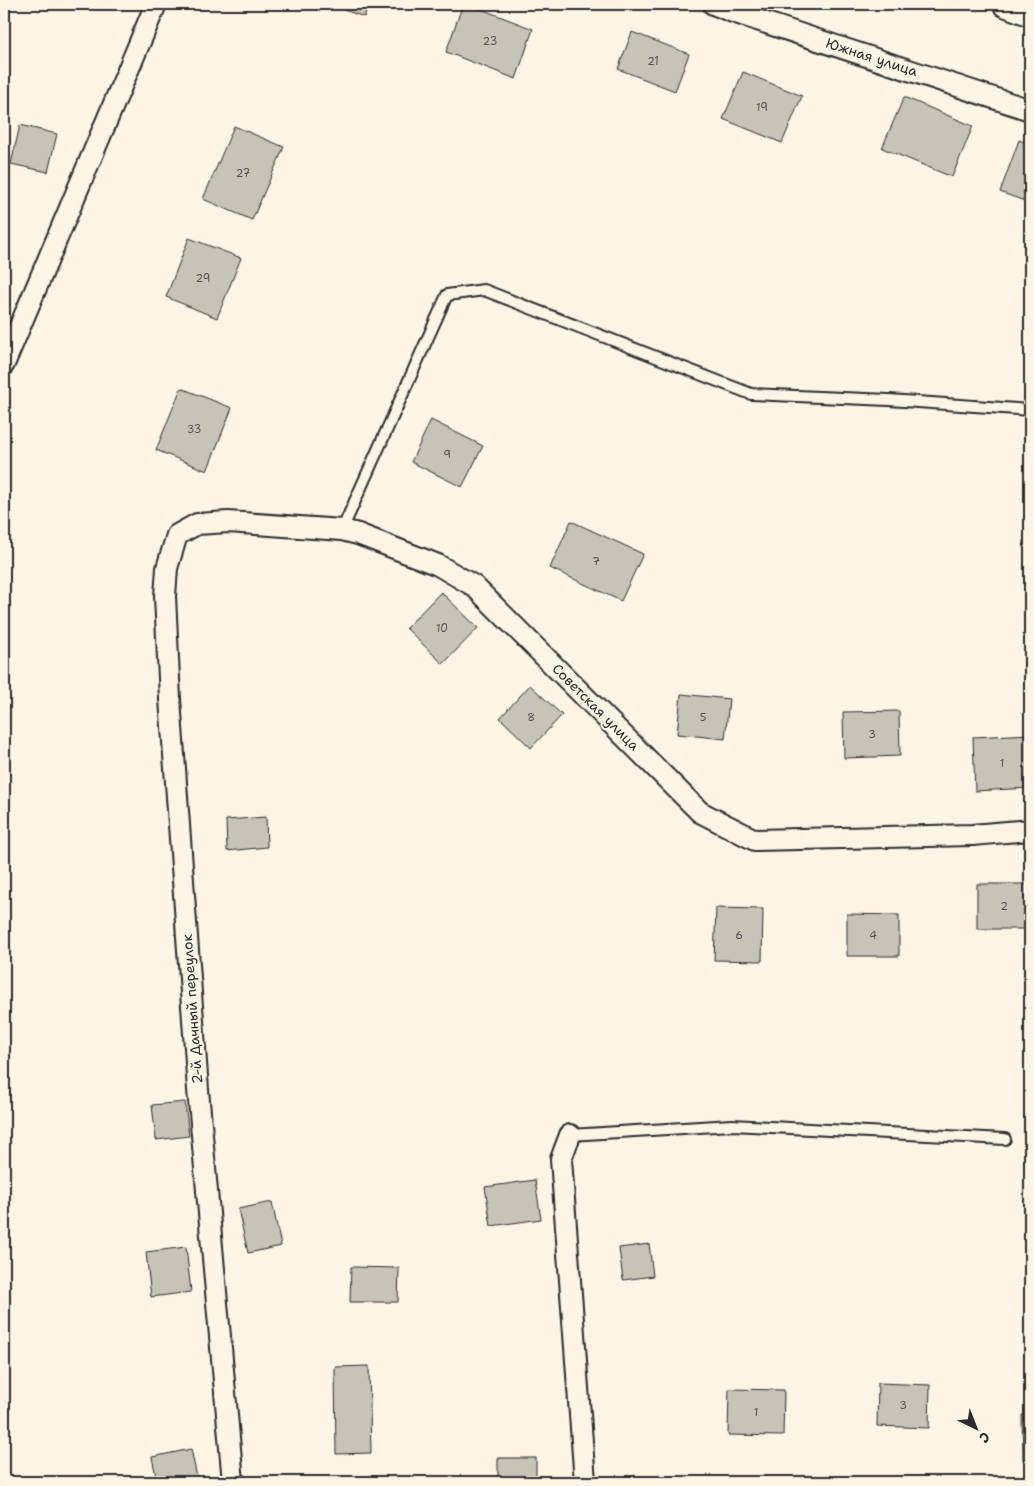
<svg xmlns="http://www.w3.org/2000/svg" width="1034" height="1486" font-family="'Shantell Sans',sans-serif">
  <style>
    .building { fill: #c8c3b7; stroke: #2b2b2b }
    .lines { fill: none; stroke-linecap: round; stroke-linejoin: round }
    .service-casing { stroke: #2b2b2b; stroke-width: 14 }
    .minor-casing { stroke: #2b2b2b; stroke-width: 24 }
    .tertiary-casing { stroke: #2b2b2b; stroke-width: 29 }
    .service { stroke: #fcf5e5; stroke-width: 10 }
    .minor { stroke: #fcf5e5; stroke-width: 20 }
    .tertiary { stroke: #fcf5e5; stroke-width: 25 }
    .labels { text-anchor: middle; stroke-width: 4; stroke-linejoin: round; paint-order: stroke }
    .number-label { font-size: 11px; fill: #52514e }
    .street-label { font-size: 14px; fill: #2b2b2b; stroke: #fcf5e5 }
  </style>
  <rect width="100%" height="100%" fill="#fcf5e5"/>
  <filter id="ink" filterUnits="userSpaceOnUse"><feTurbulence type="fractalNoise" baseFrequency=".02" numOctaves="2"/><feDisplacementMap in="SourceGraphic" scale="10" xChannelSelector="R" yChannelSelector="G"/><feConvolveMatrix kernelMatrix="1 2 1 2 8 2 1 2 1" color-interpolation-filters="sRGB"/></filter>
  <g filter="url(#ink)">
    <!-- building -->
    <g class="building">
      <path d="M327 4H369L364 17Z"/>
      <path d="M463 4H468L533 29 516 79 446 52Z"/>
      <path d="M632 32 689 54 675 91 618 69Z"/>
      <path d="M743 72 802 96 782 143 723 119Z"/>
      <path d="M904 97 973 126 952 177 882 148Z"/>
      <path d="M20 125 57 134 48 172 11 164Z"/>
      <path d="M234 126 284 147 252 220 203 199Z"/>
      <path d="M1019 140 1030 144V203L1000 192Z"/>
      <path d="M189 238 241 258 217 318 166 297Z"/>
      <path d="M181 388 232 408 207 471 156 450Z"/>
      <path d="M431 420 483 446 462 487 411 462Z"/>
      <path d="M571 521 643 554 621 601 550 568Z"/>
      <path d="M441 592 478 628 443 664 406 628Z"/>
      <path d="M530 685 562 715 531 748 500 718Z"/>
      <path d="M681 694 729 699 725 739 677 734Z"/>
      <path d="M899 711 900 756 844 758 843 712Z"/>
      <path d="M1030 734V788L975 791 973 737Z"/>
      <path d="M266 817 267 847 227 851 226 820Z"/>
      <rect x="977" y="884" width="53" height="45"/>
      <path d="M716 908 763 909 762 961 714 960Z"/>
      <path d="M847 914 899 915V956H847Z"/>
      <path d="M185 1102 189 1136 156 1140 152 1105Z"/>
      <path d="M535 1180 541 1219 491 1226 485 1187Z"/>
      <path d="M272 1202 281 1246 248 1253 238 1209Z"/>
      <path d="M649 1244 653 1276 623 1280 619 1248Z"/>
      <path d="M186 1247 191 1292 151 1297 146 1252Z"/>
      <path d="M351 1267 399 1268 398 1302H350Z"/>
      <path d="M369 1366 371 1453 336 1454 335 1367Z"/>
      <path d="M878 1383 930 1385 929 1428 877 1426Z"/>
      <path d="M729 1389 784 1390 783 1436 728 1435Z"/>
      <path d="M1022 1415H1030V1460H1023Z"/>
      <path d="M191 1449 198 1482H157L152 1457Z"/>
      <rect x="498" y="1458" width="38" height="24"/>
    </g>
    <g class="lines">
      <defs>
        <g id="service">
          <path d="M342 530 447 295 484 290 751 394 889 400 1030 410"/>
          <path d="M570 1135 732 1125 1005 1139"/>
        </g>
        <g id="minor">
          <path d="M713 4 733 12 1030 110"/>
          <path d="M4 364 156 4"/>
          <path d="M570 1135 561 1159 585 1482"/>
          <path d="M233 1482 198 1090 170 699 165 596 167 568 177 535 197 524 228 522 342 530 358 534 438 565 474 586 700 812 755 840 972 835 1030 830"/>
        </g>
        <path id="tertiary" d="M1006 4 1030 13"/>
      </defs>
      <!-- service casing -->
      <use href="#service" class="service-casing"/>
      <!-- minor casing -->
      <use href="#minor" class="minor-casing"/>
      <!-- tertiary casing -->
      <use href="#tertiary" class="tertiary-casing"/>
      <!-- service -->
      <use href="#service" class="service"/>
      <!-- minor -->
      <use href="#minor" class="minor"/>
      <!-- tertiary -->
      <use href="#tertiary" class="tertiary"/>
    </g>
  </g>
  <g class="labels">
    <!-- number labels -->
    <g class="number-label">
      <text x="490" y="45">23</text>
      <text x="653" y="65">21</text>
      <text x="762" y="111">19</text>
      <text x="243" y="177">27</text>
      <text x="203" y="282">29</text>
      <text x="194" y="433">33</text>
      <text x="447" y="458">9</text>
      <text x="596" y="565">7</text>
      <text x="442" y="632">10</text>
      <text x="531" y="721">8</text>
      <text x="703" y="721">5</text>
      <text x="872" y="738">3</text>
      <text x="1002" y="767">1</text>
      <text x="1004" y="910">2</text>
      <text x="739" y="939">6</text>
      <text x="873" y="939">4</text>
      <text x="903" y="1409">3</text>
      <text x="756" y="1416">1</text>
    </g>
    <!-- street labels -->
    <g class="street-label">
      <text transform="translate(872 57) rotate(18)" y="5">Южная улица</text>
      <text transform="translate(596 707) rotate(45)" y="5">Советская улица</text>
      <text transform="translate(192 1009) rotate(-94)" y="5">2-й Дачный переулок</text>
    </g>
  </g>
  <!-- margin -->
  <rect width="1034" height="1486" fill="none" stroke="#fcf5e5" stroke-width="20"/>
  <rect x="10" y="10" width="1014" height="1466" fill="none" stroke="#2b2b2b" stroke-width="2" filter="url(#ink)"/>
  <!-- north arrow -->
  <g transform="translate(976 1428) rotate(137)" stroke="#fcf5e5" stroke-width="4" paint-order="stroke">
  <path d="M0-4L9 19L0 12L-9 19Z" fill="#2b2b2b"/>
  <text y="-8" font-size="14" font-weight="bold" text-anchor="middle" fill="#2b2b2b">С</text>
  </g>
</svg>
